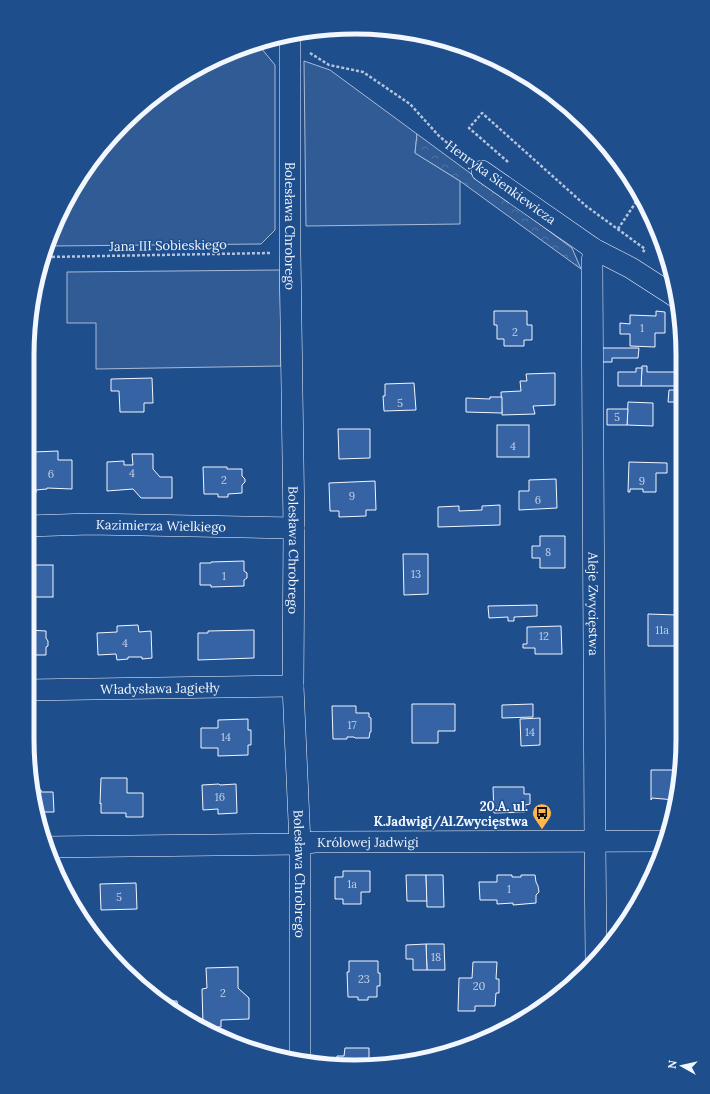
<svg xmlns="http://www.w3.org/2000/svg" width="710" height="1094" font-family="Lora,serif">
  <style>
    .built { fill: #305b95; stroke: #a8bbd7 }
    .forest { fill: url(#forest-crowns); stroke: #a8bbd7 }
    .building { fill: #3563a3; stroke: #f2f6ff }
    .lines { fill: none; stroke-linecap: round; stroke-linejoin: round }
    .minor-casing { stroke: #f2f6ff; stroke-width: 22 }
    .path { stroke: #b3c4dc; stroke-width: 2.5; stroke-dasharray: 3 2; stroke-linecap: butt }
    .minor { stroke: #1f4e8c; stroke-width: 21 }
    .labels { text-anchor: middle; stroke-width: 3; stroke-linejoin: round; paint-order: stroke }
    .number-label { font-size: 11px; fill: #c3d1e8 }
    .street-label { font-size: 13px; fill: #f2f6ff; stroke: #1f4e8c }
    .poi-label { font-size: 13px; font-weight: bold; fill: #f2f6ff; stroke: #1f4e8c; text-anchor: end }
    .rim { fill: none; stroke: #f2f6ff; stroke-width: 5 }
  </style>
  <defs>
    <pattern id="forest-crowns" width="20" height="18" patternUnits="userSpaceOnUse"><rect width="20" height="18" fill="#305b95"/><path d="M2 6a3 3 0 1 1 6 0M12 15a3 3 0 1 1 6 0" fill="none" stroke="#4e73a5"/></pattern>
  </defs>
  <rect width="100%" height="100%" fill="#1f4e8c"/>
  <!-- built -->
  <g class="built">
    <path d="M257 43 275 65V230L261 244 50 246 61 210 108 139 155 95 210 61Z"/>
    <path d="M304 61 330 70 417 134 415 153 460 181V224L306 226Z"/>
    <path d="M280 270 281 366 96 369V323H67V272Z"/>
  </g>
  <!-- forest -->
  <path class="forest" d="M417 134 572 248 581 269 460 181 415 153Z"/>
  <!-- building -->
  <g class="building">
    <path d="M494 311H527V325H532V340H524V346H504V339H497V325H494Z"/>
    <path d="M656 311 665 312V333H655V347L630 346V334H620V323L630 324V315L656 316Z"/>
    <path d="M602 348H639L638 358H612V362H602Z"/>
    <path d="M642 366H647V372H682V386H641Z"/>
    <path d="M636 368H642L641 386H618V372H636Z"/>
    <path d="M555 373V405L533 406 535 414 502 415 501 392 521 391 520 381H527L526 374Z"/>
    <path d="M152 378 153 403H144V412H120L119 391H111V379Z"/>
    <path d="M414 383 416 410 384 411 383 396H385V384Z"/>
    <path d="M669 390H682V402H668Z"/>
    <path d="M490 397H502V413L466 412V398L490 399Z"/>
    <path d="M628 402 653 403V426L627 425Z"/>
    <path d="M607 409H628L627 425H607Z"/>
    <rect x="497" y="425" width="32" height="32"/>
    <path d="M338 429H370V458L339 459Z"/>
    <path d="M58 451V460H72V489L47 488V489L36 490V493H29V461H34L33 452Z"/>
    <path d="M132 454H153V469L160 477H172V498H141L133 489 107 491V462L124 461V465H133Z"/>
    <path d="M629 462 667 463V473H656V492H643V489H630V492H628Z"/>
    <path d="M203 467H227V469H242V476L245 479V482L242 485V493L228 494V497H218V494H204Z"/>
    <path d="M556 479 557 508 519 510V491H529V480Z"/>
    <path d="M375 481 376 510H366V516L339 517V511H330L329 483Z"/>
    <path d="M678 504H682L681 523H678Z"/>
    <path d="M500 505V525L438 527V507L459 506V511L482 510V506Z"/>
    <path d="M540 536H565V568H540V558H532V546H540Z"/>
    <path d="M403 554H428V594L404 595Z"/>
    <path d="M244 561V571L247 573V578L244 580V586L211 587V585H200V563H211V562Z"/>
    <rect x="28" y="565" width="25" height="32"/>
    <path d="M537 605V616L514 617V621H508V617L489 618 488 606Z"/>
    <path d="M648 614 677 615 676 646H648Z"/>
    <path d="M138 625 139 632 151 631 152 658 142 659V657H128V659L117 660 116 654 98 655 97 633 117 632V626Z"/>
    <path d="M561 626 562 654H535V648H523V644H527V627Z"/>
    <path d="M28 630 46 631V638L48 641V646L46 647V655H28Z"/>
    <path d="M254 630V658L198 660V633H208V631Z"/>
    <path d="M412 704H455V731H438V743H412Z"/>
    <path d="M533 704V717L502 718V705Z"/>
    <path d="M332 706H356V713H369V717L371 718V732H370L369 738H355L354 737H347V739H333Z"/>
    <path d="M540 718V745L521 746 520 719Z"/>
    <path d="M248 719V730H251V745H248V755L218 756V748H201V728H218V720Z"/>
    <path d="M651 770H676V780H680V782L675 800 652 798 651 800Z"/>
    <path d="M101 778H127V793H143V817H126V813H101V803L100 804Z"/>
    <path d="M219 784 220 785 236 784 237 813 218 814V809L203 810 202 785Z"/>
    <path d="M493 787H524V794H530V804L525 805V812L494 813Z"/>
    <path d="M35 790H41V792H53L54 812H41V814H39Z"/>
    <path d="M343 871H370V892H361V904H343V899H335V877H343Z"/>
    <path d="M406 875H426L427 901H407Z"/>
    <path d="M426 875H443L444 907H427Z"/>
    <path d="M497 875H512V877H521V875H535L536 882 538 886 539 892 536 895V903L513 905V903L497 904V900H480L479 882H497Z"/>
    <path d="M136 883 137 909 101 910 100 884Z"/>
    <path d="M426 944H444L445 970H427Z"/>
    <path d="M426 944 427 970H413V959H406V945Z"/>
    <path d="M349 961H378V973H380V986H377V997H368V1000H358V997H348L347 972H349Z"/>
    <path d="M473 962H497L496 979H499V993H496L495 1006H475V1011H458L459 978H472Z"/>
    <path d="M238 967V988L249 998V1019L221 1020V1027H207L203 1025 202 989 207 988 206 968Z"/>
    <path d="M155 999H167V1001H177L178 1011Z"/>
    <path d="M345 1048H369V1065L355 1067 337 1064V1056H344Z"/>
  </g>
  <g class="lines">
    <defs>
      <g id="minor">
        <path id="s1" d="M290 41V253L294 528 293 686 300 844V1058"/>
        <path d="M482 171 594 249 631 268 676 297"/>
        <path id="s2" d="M594 249 592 262 595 841 596 960"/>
        <path id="s3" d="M28 526 90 524 294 528"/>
        <path id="s4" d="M27 690 293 686"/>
        <path id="s5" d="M46 847 300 844 314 842 664 841"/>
      </g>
    </defs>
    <!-- minor casing -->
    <use href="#minor" class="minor-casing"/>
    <!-- path -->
    <g class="path">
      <path d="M310 53 329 65 363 72 410 104 439 136 468 160"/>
      <path d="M508 162 469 128 482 113 586 206 645 249 643 252"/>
      <path d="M618 229 640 196"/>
      <path d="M47 257 270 253"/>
    </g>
    <!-- minor -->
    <use href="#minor" class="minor"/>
  </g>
  <!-- icons -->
  <defs>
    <symbol id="bus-pin" viewBox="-11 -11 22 30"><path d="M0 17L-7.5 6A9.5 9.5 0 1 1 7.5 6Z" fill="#ffb74d" stroke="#1f4e8c"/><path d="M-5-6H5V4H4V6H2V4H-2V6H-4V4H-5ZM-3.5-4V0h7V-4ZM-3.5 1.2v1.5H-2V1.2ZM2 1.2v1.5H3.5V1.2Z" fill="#111"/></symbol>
  </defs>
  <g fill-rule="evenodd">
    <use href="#bus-pin" x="531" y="802" width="22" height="30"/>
  </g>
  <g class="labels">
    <!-- number labels -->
    <g class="number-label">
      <text x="642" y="332">1</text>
      <text x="515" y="336">2</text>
      <text x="400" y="407">5</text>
      <text x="617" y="421">5</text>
      <text x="513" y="450">4</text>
      <text x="132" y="477">4</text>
      <text x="51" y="478">6</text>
      <text x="224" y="484">2</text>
      <text x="642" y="485">9</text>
      <text x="352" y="500">9</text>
      <text x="538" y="504">6</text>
      <text x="548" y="556">8</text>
      <text x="416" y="578">13</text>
      <text x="224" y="580">1</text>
      <text x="662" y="634">11a</text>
      <text x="544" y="640">12</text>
      <text x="125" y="647">4</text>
      <text x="352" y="729">17</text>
      <text x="530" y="736">14</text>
      <text x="226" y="741">14</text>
      <text x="220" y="801">16</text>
      <text x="352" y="888">1a</text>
      <text x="509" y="893">1</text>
      <text x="119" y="901">5</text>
      <text x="436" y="961">18</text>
      <text x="364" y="983">23</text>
      <text x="479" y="990">20</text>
      <text x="223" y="997">2</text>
    </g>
    <!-- street labels -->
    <g class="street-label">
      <text transform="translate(501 182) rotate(36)" y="5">Henryka Sienkiewicza</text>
      <text dy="5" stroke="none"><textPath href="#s1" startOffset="185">Bolesława Chrobrego</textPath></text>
      <text transform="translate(168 245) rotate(-1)" y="5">Jana III Sobieskiego</text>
      <text dy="5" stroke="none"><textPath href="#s3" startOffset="133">Kazimierza Wielkiego</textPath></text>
      <text dy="5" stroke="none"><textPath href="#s1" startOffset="509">Bolesława Chrobrego</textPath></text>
      <text dy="5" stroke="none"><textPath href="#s2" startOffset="355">Aleje Zwycięstwa</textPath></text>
      <text dy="5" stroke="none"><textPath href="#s4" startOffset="133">Władysława Jagiełły</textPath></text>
      <text dy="5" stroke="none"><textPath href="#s5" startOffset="322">Królowej Jadwigi</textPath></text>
      <text dy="5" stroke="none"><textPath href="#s1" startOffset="833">Bolesława Chrobrego</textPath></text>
    </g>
    <!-- poi labels -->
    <g class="poi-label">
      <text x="528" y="811">20.A. ul.<tspan x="528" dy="15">K.Jadwigi/Al.Zwycięstwa</tspan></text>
    </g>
  </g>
  <!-- crop -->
  <path d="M0 0H710V1094H0ZM355 34H355A321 321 0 0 1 676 355V739A321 321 0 0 1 355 1060H355A321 321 0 0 1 34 739V355A321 321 0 0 1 355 34Z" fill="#1f4e8c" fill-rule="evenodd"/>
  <path class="rim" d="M355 34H355A321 321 0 0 1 676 355V739A321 321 0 0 1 355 1060H355A321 321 0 0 1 34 739V355A321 321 0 0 1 355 34Z"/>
  <!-- north arrow -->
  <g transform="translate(682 1066) rotate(278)" stroke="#1f4e8c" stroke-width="3" paint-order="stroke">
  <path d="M0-3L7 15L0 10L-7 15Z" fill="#f2f6ff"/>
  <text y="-6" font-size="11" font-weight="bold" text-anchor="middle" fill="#f2f6ff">N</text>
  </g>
</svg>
